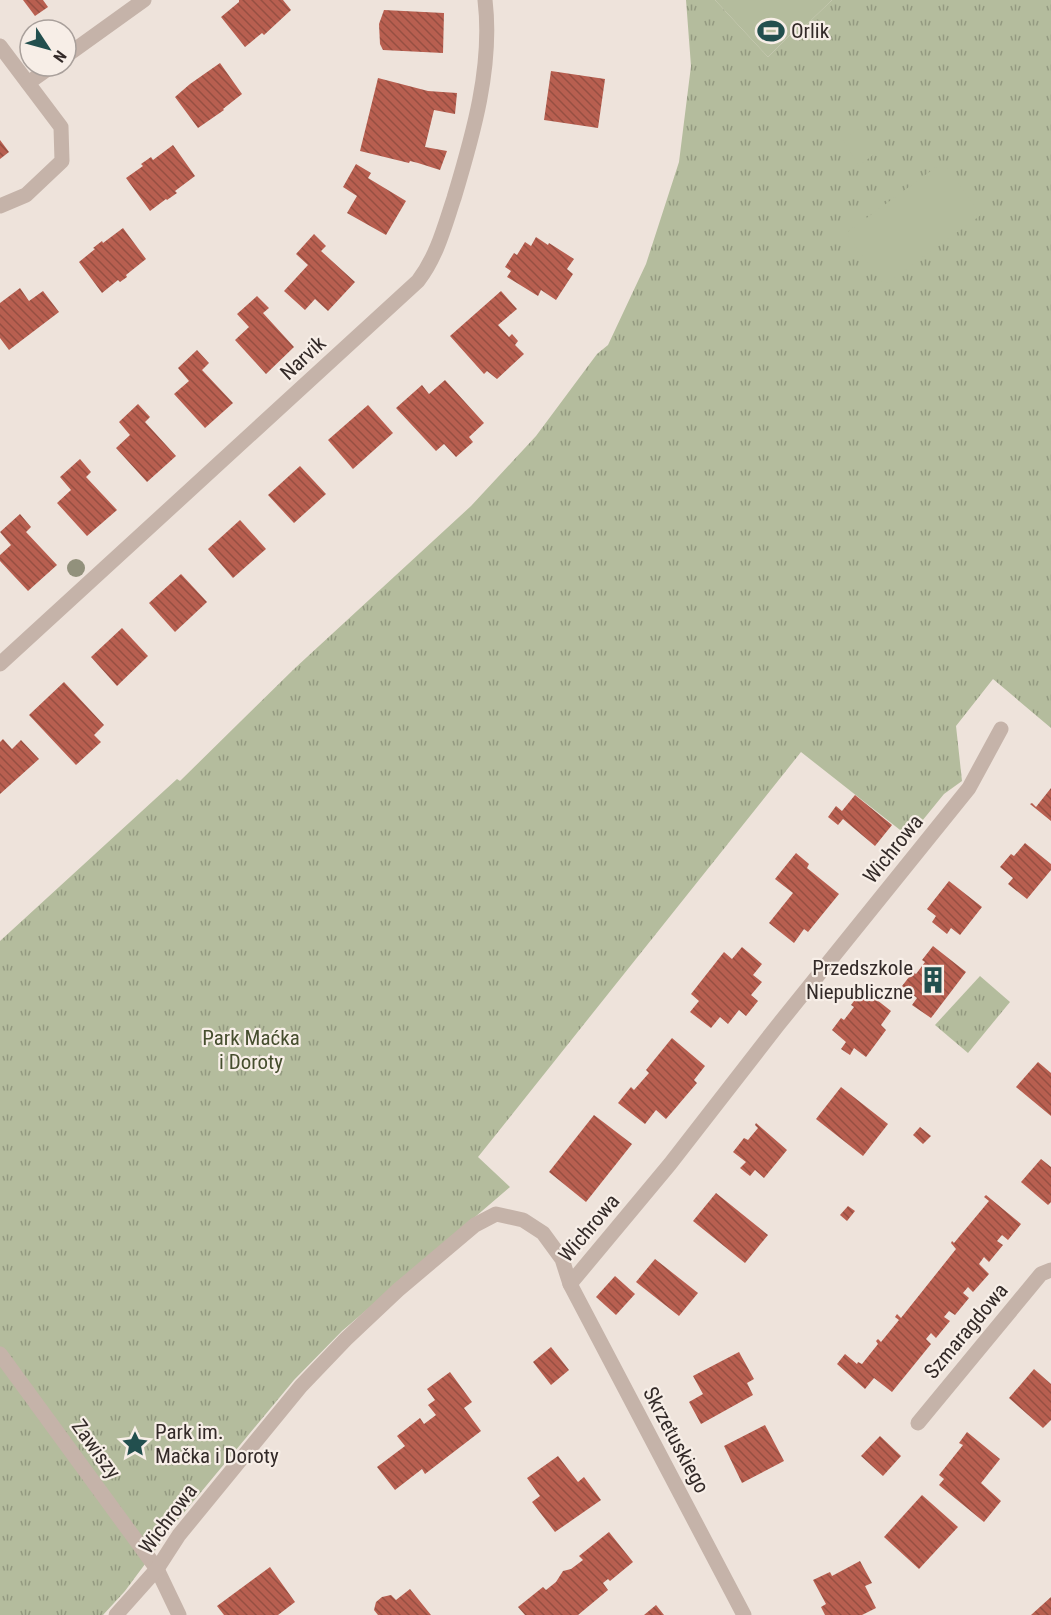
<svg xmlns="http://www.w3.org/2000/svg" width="1051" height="1615" font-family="'Roboto Condensed',sans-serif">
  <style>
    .park { fill: url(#park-tufts) }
    .garden { fill: #b4bc9d }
    .building { fill: url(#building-back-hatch) }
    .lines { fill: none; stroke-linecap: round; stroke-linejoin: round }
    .street { stroke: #c5b3a9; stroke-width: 15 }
    .tree { fill: #92917c }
    .labels { text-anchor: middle; stroke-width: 4.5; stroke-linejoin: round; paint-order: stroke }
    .poi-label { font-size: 21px; fill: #332a28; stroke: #f7eee7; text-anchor: start }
    .street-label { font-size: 21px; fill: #332a28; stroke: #f7eee7 }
    .park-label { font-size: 21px; fill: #464e2e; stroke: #f7eee7 }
  </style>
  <defs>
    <pattern id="park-tufts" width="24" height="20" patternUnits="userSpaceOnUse" patternTransform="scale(1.5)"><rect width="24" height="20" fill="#b4bc9d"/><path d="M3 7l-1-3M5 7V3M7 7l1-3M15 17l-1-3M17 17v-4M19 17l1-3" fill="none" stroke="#939980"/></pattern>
    <pattern id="building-back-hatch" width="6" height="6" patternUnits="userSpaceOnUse" patternTransform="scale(1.5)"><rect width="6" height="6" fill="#b85f50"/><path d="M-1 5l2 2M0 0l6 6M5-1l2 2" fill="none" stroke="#964f42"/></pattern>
  </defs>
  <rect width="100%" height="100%" fill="#eee3db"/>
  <!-- park -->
  <g class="park">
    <path d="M686 0H715L768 57 792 33 803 28 832 0H1051V728L993 679 956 726 962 781 944 794 909 837 801 752 478 1157 510 1187 342 1331 294 1380 177 1521 125 1591 103 1615H0V941L177 779 180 781 294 669 471 506 536 436 597 354 608 345 646 264 679 162 691 66Z"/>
    <path d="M980 976 1010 1002 968 1053 935 1025Z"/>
  </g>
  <!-- garden -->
  <g class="garden">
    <path d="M715 0H832L803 28 792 33 768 57Z"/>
    <path d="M861 127 883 147 859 166 843 140Z"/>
    <path d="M943 162 981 215 884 285 846 233Z"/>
  </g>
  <!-- building -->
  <g class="building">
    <path d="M23 0H43L48 7 35 16Z"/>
    <path d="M239 0H283L291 10 264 35 262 33 245 47 221 17 239 2Z"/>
    <path d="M384 10 444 13 443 53 383 50 380 44 379 24Z"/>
    <path d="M220 63 242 94 223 109 224 110 198 128 175 97 190 84Z"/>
    <path d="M551 71 605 79 598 128 544 120Z"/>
    <path d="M378 78 428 91 457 93 455 114 434 110 425 147 447 151 440 170 418 163 410 161 409 163 360 151Z"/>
    <path d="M0 140 9 152 0 159Z"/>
    <path d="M173 145 195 176 175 191 177 193 167 200 166 199 150 211 126 178 143 166 141 164 151 157 153 160Z"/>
    <path d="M356 164 371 173 368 178 406 201 386 235 347 213 357 196 343 187Z"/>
    <path d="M123 228 146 259 126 275 127 277 120 282 118 280 102 293 79 262 95 249 93 248 102 241 103 243Z"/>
    <path d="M314 234 326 246 321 251 355 282 328 311 315 299 305 310 284 291 308 265 296 254Z"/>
    <path d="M536 237 548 245 549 243 574 259 567 269 573 274 556 300 541 290 538 296 507 277 511 271 505 267 514 253 517 255 525 242 531 246Z"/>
    <path d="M20 288 29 301 43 291 59 312 9 350 0 338V303Z"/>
    <path d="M501 291 517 309 498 325 509 337 512 334 518 341 515 345 524 354 497 379 487 371 484 374 450 336Z"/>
    <path d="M257 296 269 308 263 313 294 347 266 374 235 340 249 327 237 314Z"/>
    <path d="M197 350 209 363 202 370 233 403 205 428 174 394 189 381 178 368Z"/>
    <path d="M445 380 484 423 469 437 473 442 456 457 444 444 436 451 396 408 422 385 429 394Z"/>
    <path d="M138 404 150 417 145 422 176 456 147 482 116 448 130 435 119 422Z"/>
    <path d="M368 405 393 433 353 469 328 440Z"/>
    <path d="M80 459 91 472 86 477 117 510 87 536 57 503 71 490 60 477Z"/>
    <path d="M300 466 326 494 294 523 268 495Z"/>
    <path d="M20 514 31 527 26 532 57 565 28 591 0 561V555L11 545 0 532Z"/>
    <path d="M240 520 266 549 233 578 208 549Z"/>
    <path d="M181 574 207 602 175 632 149 603Z"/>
    <path d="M122 628 148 656 117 686 91 657Z"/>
    <path d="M64 682 104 725 94 735 101 742 76 765 29 715Z"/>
    <path d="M3 739 12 749 21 740 39 759 0 794V742Z"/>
    <path d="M1051 788V821L1030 804 1032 803 1036 807Z"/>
    <path d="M855 795 892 825 875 846 843 819 838 825 828 817 836 806 842 811Z"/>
    <path d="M1025 843 1051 864V870L1027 899 1008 884 1013 878 1000 867 1011 854 1014 856Z"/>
    <path d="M796 853 809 864 807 868 839 894 808 932 804 929 794 943 769 923 793 893 775 879Z"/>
    <path d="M949 881 982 907 960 935 951 928 947 934 932 922 936 916 927 909Z"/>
    <path d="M933 946 966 972 931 1018 912 1005 917 998 902 986 913 972 916 974 925 962 922 960Z"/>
    <path d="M742 947 762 964 753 975 762 982 751 995 758 1001 746 1016 739 1010 728 1024 720 1017 711 1028 690 1012 699 1001 691 994 724 952 732 959Z"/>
    <path d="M863 989 891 1011 881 1025 886 1030 866 1057 854 1048 850 1055 841 1049 846 1042 832 1030 841 1018 844 1020 854 1007 851 1005Z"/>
    <path d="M672 1038 705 1066 694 1080 697 1083 666 1119 656 1110 645 1124 618 1103 631 1087 634 1090 649 1073 646 1070Z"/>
    <path d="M1038 1062 1051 1073V1116L1016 1087Z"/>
    <path d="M841 1087 888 1124 863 1156 816 1119Z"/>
    <path d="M594 1115 632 1144 586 1202 549 1172Z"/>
    <path d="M756 1123 787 1150 764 1178 755 1170 750 1176 740 1168 746 1162 733 1152 744 1138 748 1140 758 1128 755 1125Z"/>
    <path d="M920 1127 931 1136 923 1144 913 1135Z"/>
    <path d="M1041 1159 1051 1167V1202L1048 1205 1021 1182Z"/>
    <path d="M716 1193 768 1235 745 1263 693 1221Z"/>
    <path d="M986 1195 1021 1224 1008 1240 1002 1235 997 1241 1003 1245 989 1262 984 1257 979 1264 989 1274 973 1292 968 1287 963 1293 969 1298 955 1315 949 1311 944 1317 950 1321 936 1338 931 1333 926 1339 931 1344 892 1392 874 1378 865 1389 837 1364 845 1354 857 1364 858 1362 862 1364 878 1344 876 1341 878 1339 881 1342 899 1320 895 1317 897 1314 901 1318 956 1249 951 1243 952 1241 954 1243 989 1201 984 1197Z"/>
    <path d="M848 1206 855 1211 847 1221 840 1215Z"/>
    <path d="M655 1259 698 1293 679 1316 636 1282Z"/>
    <path d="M615 1276 635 1294 616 1315 596 1297Z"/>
    <path d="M551 1347 569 1370 551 1385 533 1362Z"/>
    <path d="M739 1352 754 1379 747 1383 753 1395 701 1424 689 1402 703 1394 693 1376Z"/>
    <path d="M1034 1369 1051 1384V1420L1043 1428 1009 1398Z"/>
    <path d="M450 1372 472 1402 464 1408 481 1431 425 1474 422 1469 395 1490 377 1467 405 1446 397 1436 420 1418 424 1424 436 1415 428 1405 435 1400 427 1389Z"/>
    <path d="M765 1425 784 1461 742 1483 724 1446Z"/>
    <path d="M967 1432 1000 1459 981 1483 1001 1501 984 1522 939 1485 944 1479 939 1475 963 1445 959 1443Z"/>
    <path d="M880 1436 901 1456 883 1476 861 1456Z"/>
    <path d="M558 1456 578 1482 584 1477 601 1500 555 1532 532 1502 540 1496 527 1478Z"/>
    <path d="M922 1495 958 1527 919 1569 884 1537Z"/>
    <path d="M609 1532 633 1562 610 1581 608 1579 603 1583 608 1590 578 1615H525L518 1607 543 1587 546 1590 556 1582 563 1571 571 1569 583 1560 579 1556Z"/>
    <path d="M860 1561 872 1583 865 1586 876 1608 862 1615H825L821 1607 826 1604 813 1580 830 1572 832 1576Z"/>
    <path d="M270 1567 295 1602 278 1615H224L217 1606Z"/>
    <path d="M410 1589 431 1615H378L374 1610 376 1602 382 1597 391 1595 396 1600Z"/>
    <path d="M1051 1597V1615H1031Z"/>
    <path d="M656 1605 664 1615H644Z"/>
  </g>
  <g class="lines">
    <!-- street -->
    <g class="street">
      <path d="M0 46 61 127 62 161 26 195 0 206"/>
      <path d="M66 56 144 0"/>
      <path d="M28 83 52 66"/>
      <path d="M0 664 418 281C437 256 444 228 454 198 473 135 493 66 485 0"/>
      <path d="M570 1284 744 1615"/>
      <path d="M0 1354 157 1569 179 1615"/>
      <path d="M918 1423 1041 1274 1051 1270"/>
      <path d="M116 1615 157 1569 179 1535 301 1386 346 1339 398 1290 475 1225 496 1214 523 1220 543 1233 562 1259 570 1284 670 1164 778 1025 969 788 1001 729"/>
    </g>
  </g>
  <!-- trees -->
  <circle class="tree" cx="76" cy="568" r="9"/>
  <!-- icons -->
  <defs>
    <symbol id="stadium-bare" viewBox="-9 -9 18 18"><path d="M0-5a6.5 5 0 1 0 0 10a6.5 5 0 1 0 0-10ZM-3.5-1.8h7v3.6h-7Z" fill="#224f4e" stroke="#f7eee7" stroke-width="2.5" paint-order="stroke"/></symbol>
    <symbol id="building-bare" viewBox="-9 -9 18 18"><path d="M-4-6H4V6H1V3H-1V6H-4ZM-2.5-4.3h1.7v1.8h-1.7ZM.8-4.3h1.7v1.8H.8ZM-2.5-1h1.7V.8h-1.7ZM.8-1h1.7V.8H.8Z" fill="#224f4e" stroke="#f7eee7" stroke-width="2.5" paint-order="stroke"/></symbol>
    <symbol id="sight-bare" viewBox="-9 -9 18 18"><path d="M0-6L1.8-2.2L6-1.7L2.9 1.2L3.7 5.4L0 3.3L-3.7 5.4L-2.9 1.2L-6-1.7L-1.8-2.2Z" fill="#224f4e" stroke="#f7eee7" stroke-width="2.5" paint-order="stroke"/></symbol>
  </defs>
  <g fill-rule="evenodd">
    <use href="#stadium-bare" x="752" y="12" width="38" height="38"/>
    <use href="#building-bare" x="914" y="961" width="38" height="38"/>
    <use href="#sight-bare" x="116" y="1425" width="38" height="38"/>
  </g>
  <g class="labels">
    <!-- poi labels -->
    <g class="poi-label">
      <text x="791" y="38">Orlik</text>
      <text x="913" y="975" text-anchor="end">Przedszkole<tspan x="913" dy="24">Niepubliczne</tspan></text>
      <text x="155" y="1439">Park im.<tspan x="155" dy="24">Mačka i Doroty</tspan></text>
    </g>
    <!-- street labels -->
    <g class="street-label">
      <text transform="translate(303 358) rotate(-43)" y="7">Narvik</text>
      <text transform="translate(893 849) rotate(-51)" y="7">Wichrowa</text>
      <text transform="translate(589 1228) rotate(-50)" y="7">Wichrowa</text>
      <text transform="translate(966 1331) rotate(-50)" y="7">Szmaragdowa</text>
      <text transform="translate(676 1440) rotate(62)" y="7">Skrzetuskiego</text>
      <text transform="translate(96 1449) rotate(54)" y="7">Zawiszy</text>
      <text transform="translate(168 1519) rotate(-53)" y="7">Wichrowa</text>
    </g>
    <!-- park labels -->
    <g class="park-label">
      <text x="251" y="1045">Park Maćka<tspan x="251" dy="24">i Doroty</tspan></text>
    </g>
  </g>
  <!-- north arrow -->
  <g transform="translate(48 48) rotate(126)"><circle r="28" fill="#f7eee7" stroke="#a9a09b" stroke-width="1.5"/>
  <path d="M0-4.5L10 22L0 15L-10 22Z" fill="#224f4e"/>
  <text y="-9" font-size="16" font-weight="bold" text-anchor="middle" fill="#332a28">N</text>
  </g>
</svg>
